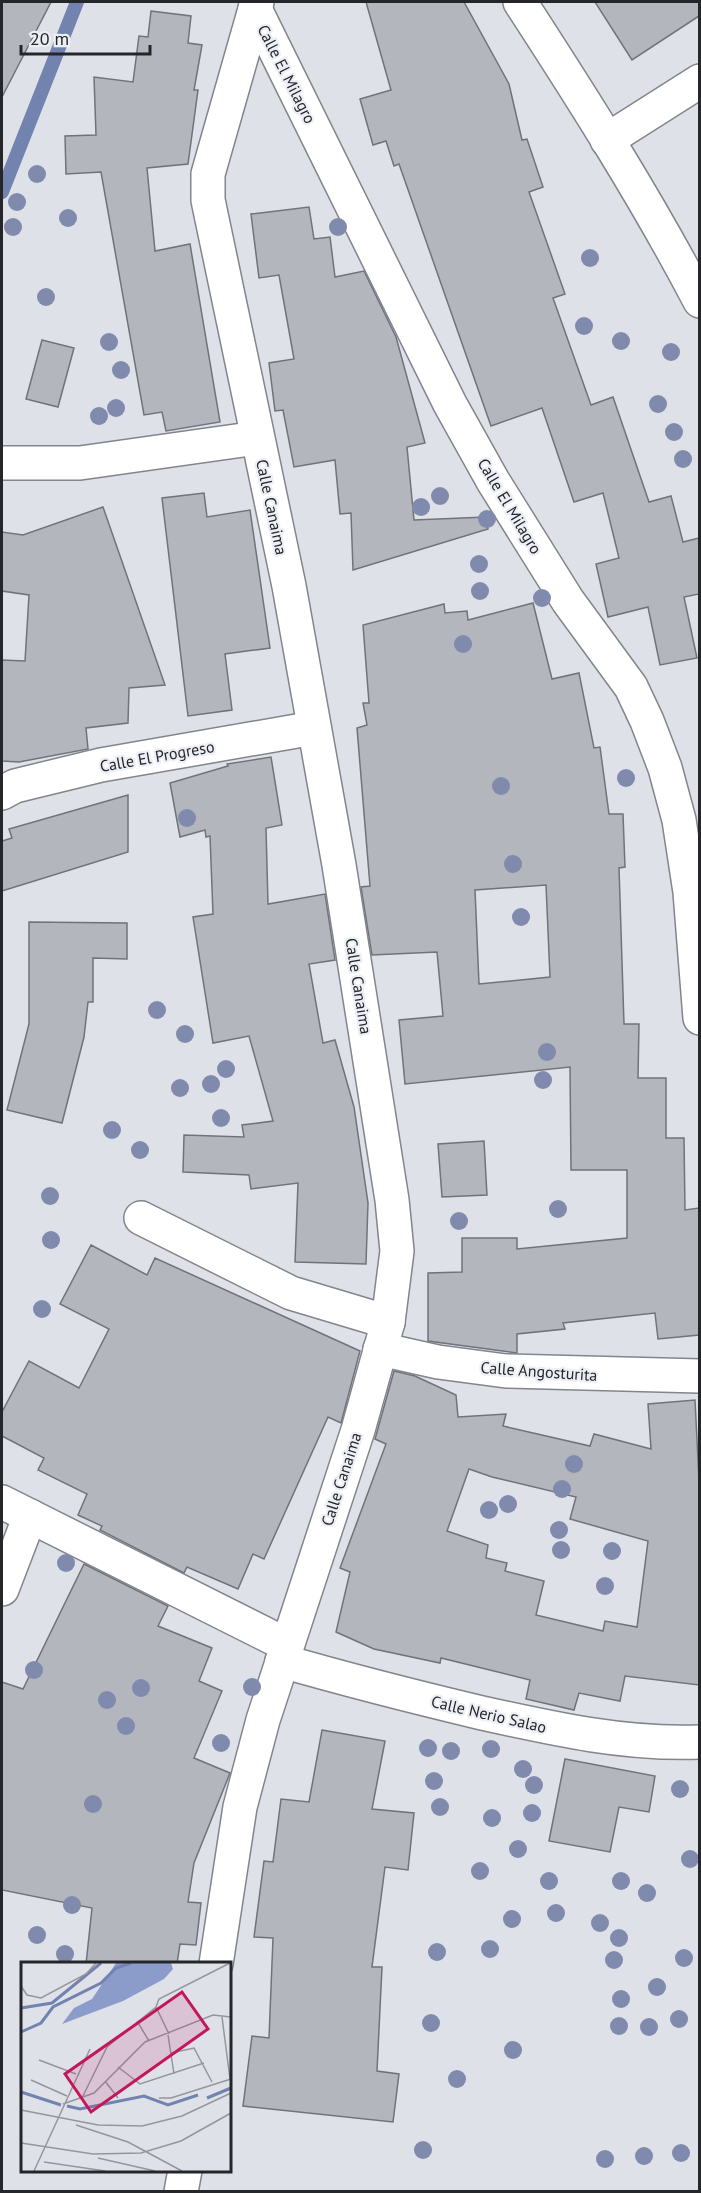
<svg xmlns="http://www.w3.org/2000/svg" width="701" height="2193" font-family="'PT Sans',sans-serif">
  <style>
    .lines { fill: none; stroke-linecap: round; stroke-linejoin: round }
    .stream { stroke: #7383b0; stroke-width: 14 }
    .building { fill: #b4b6bd; stroke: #707379; stroke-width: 1.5; fill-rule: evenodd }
    .street-casing { stroke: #82858b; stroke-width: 36 }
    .street { stroke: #fff; stroke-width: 33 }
    .tree { fill: #7f8aad }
    .labels { text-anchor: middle; stroke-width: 4.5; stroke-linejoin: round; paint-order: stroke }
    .street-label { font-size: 16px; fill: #252629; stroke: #eceff6 }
    .inset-river { fill: none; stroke: #7383b0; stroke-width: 3 }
    .inset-road { fill: none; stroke: #95969c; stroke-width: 1.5 }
    .view { fill: #c2185b; fill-opacity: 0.15; stroke: #c2185b; stroke-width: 3 }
    .inset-edge { fill: none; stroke: #252629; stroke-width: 3 }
  </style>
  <rect width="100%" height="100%" fill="#dfe1e9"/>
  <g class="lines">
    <!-- stream -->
    <path class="stream" d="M2 192 77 2"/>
  </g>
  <!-- building -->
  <g class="building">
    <path d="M2 2H51L2 97Z"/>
    <path d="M366 2H464L509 84 522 140 527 139 543 187 529 192 565 294 553 298 591 405 613 397 649 502 671 496 683 542 699 538V594L684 597 697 658 660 665 648 607 608 617 596 564 619 558 603 493 574 502 542 408 491 426 399 164 394 166 386 141 373 145 360 99 391 90Z"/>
    <path d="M595 2H699V16L632 60Z"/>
    <path d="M151 11 191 16 188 43 202 45 194 90H198L188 164 147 168 155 251 190 244 220 422 166 431 162 412 144 415 101 172 66 174 65 136 96 135 94 77 133 82 139 36 148 37Z"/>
    <path d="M309 207 314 239 330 237 335 277 364 271 396 337 425 443 407 447 414 520 486 517 488 529 353 570 351 513 340 514 335 460 294 467 283 410 275 411 269 363 294 359 279 275 259 278 251 214Z"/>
    <path d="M42 340 74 348 58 407 26 399Z"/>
    <path d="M204 493 207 517 250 510 270 648 225 654 232 710 188 716 162 498Z"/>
    <path d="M103 507 165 685 129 688 128 723 86 728 88 749 19 762 2 761V660L25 661 29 595 2 591V532L23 535Z"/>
    <path d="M533 603 552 679 579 673 594 748 600 747 609 814H623L625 867 619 868 624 1024H639L638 1078H666V1138H684L685 1210 699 1208V1335L658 1339 655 1313 563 1323 565 1329 517 1334V1353L428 1341V1273L462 1272V1238H517V1249L627 1238V1170H571L570 1067 405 1084 399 1020 443 1016 437 952 372 955 361 887 370 886 357 728 367 725 363 703H369L363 625 444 604 445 613 467 611 468 620ZM546 885 550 977 479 984 475 890Z"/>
    <path d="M271 757 282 825 266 828 268 904 325 894 335 960 309 964 323 1043 335 1040 354 1107 368 1203 366 1264 295 1262 298 1183 251 1189 249 1175 183 1172 184 1135 244 1137 242 1125 273 1121 249 1036 213 1043 193 917 213 914 210 836 206 837 205 830 180 837 170 783 228 766 227 764Z"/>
    <path d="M128 795V852L2 891V841L12 838 9 829Z"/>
    <path d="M29 922 127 923V959L93 958V1002H88L84 1037 62 1123 7 1110 29 1024Z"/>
    <path d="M484 1141 487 1195 442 1197 438 1144Z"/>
    <path d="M91 1245 147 1275 155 1258 360 1351 341 1423 328 1417 264 1559 253 1554 238 1589 187 1567 184 1573 100 1530 102 1526 78 1515 87 1494 38 1470 44 1458 2 1436V1412L29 1361 79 1388 109 1329 60 1304Z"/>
    <path d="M394 1371 415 1376 456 1395 458 1417 506 1414 503 1426 590 1446 594 1434 651 1449 648 1404 695 1400 699 1480V1685L625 1676 620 1701 579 1693 574 1710 526 1699 530 1680 441 1658 440 1663 374 1649 336 1632 350 1572 340 1568 386 1444 375 1439ZM469 1469 492 1477 576 1497 570 1519 648 1541 637 1627 605 1621 603 1631 536 1615 544 1581 505 1571 507 1563 486 1558 488 1545 447 1531Z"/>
    <path d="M84 1564 168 1606 158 1626 212 1648 199 1681 222 1691 194 1758 230 1773 194 1863 188 1902 201 1903 196 1945 180 1944 177 1964H86L92 1908 2 1890V1682L23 1689Z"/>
    <path d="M322 1730 385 1741 372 1809 414 1813 408 1870 385 1867 372 1967H382L377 2071 399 2074 393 2122 243 2106 252 2036 269 2038 273 1938 254 1937 264 1861 273 1862 281 1799 309 1802Z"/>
    <path d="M565 1759 655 1776 649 1812 619 1807 610 1852 549 1841Z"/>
  </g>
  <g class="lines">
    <defs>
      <g id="street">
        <path d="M520 2C583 99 646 198 700 301"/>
        <path d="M255 9 450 404 493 481 568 601 631 687 647 721 665 768 679 820 690 892 700 1018"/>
        <path d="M607 140 700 81"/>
        <path d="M2 463H80L257 438"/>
        <path d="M2 793 15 786 101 765 314 728"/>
        <path d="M141 1218 291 1293 388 1322"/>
        <path d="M380 1349 438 1362 506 1371 700 1376"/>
        <path d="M2 1502 287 1645"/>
        <path d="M2 1589 30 1516"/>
        <path d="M282 1661C348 1680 415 1697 482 1713 554 1729 626 1745 700 1742"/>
        <path d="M216 1964 240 1807 263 1720 358 1430 388 1322 397 1251 392 1200 339 865 289 586 208 200V174L257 2"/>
        <path d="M181 2192 185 2170"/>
      </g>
    </defs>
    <!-- street casing -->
    <use href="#street" class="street-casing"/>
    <!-- street -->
    <use href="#street" class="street"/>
  </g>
  <!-- trees -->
  <g class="tree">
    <circle cx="37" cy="174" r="9"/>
    <circle cx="17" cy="202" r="9"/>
    <circle cx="68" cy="218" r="9"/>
    <circle cx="13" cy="227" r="9"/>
    <circle cx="338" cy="227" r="9"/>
    <circle cx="590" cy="258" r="9"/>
    <circle cx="46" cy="297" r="9"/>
    <circle cx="584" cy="326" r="9"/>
    <circle cx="621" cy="341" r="9"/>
    <circle cx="109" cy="342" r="9"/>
    <circle cx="671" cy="352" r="9"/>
    <circle cx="121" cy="370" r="9"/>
    <circle cx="658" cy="404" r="9"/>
    <circle cx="116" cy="408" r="9"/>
    <circle cx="99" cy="416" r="9"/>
    <circle cx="674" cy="432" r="9"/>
    <circle cx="683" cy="459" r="9"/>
    <circle cx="440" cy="496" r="9"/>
    <circle cx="421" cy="507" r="9"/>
    <circle cx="487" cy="519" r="9"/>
    <circle cx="479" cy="564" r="9"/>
    <circle cx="480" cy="591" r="9"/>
    <circle cx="542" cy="598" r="9"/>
    <circle cx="463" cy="644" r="9"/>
    <circle cx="626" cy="778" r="9"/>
    <circle cx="501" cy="786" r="9"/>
    <circle cx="187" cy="818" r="9"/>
    <circle cx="513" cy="864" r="9"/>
    <circle cx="521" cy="917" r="9"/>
    <circle cx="157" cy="1010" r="9"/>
    <circle cx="185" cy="1034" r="9"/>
    <circle cx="547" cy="1052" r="9"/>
    <circle cx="226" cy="1069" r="9"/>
    <circle cx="543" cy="1080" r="9"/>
    <circle cx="211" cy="1084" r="9"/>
    <circle cx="180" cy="1088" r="9"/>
    <circle cx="221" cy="1118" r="9"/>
    <circle cx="112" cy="1130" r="9"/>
    <circle cx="140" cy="1150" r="9"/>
    <circle cx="50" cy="1196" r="9"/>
    <circle cx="558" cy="1209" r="9"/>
    <circle cx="459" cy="1221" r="9"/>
    <circle cx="51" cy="1240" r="9"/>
    <circle cx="42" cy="1309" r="9"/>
    <circle cx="574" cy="1464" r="9"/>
    <circle cx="562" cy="1489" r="9"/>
    <circle cx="508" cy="1504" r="9"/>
    <circle cx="489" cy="1510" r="9"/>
    <circle cx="559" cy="1530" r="9"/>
    <circle cx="561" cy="1550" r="9"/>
    <circle cx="612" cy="1551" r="9"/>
    <circle cx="66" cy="1563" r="9"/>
    <circle cx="605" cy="1586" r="9"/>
    <circle cx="34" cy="1670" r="9"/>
    <circle cx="252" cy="1687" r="9"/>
    <circle cx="141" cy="1688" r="9"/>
    <circle cx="107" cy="1700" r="9"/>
    <circle cx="126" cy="1726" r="9"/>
    <circle cx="221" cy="1743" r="9"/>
    <circle cx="428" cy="1748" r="9"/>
    <circle cx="491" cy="1749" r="9"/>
    <circle cx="451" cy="1751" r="9"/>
    <circle cx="523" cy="1769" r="9"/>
    <circle cx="434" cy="1781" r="9"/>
    <circle cx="534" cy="1785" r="9"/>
    <circle cx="680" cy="1789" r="9"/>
    <circle cx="93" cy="1804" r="9"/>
    <circle cx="440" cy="1807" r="9"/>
    <circle cx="532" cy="1813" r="9"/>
    <circle cx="492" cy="1818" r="9"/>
    <circle cx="518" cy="1849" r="9"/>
    <circle cx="690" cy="1859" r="9"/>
    <circle cx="480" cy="1871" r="9"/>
    <circle cx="549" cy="1881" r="9"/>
    <circle cx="621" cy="1881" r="9"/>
    <circle cx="647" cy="1893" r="9"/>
    <circle cx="72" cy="1905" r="9"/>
    <circle cx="556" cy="1913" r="9"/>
    <circle cx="512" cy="1919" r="9"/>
    <circle cx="600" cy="1923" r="9"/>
    <circle cx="37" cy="1935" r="9"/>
    <circle cx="619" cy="1938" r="9"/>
    <circle cx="490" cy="1949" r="9"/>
    <circle cx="437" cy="1952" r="9"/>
    <circle cx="65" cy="1954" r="9"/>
    <circle cx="684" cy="1958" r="9"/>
    <circle cx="614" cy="1960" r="9"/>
    <circle cx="657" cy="1987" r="9"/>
    <circle cx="621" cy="1999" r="9"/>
    <circle cx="679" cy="2019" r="9"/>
    <circle cx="431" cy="2023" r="9"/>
    <circle cx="619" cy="2026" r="9"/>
    <circle cx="649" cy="2027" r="9"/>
    <circle cx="513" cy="2050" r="9"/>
    <circle cx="457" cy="2079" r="9"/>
    <circle cx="423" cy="2150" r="9"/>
    <circle cx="681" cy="2153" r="9"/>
    <circle cx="644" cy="2156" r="9"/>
    <circle cx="605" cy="2159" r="9"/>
  </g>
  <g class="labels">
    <!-- street labels -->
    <g class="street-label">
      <text transform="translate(287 74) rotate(63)" y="6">Calle El Milagro</text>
      <text transform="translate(510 506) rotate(59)" y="6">Calle El Milagro</text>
      <text transform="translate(272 507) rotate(78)" y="6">Calle Canaima</text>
      <text transform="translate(157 756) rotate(-10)" y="6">Calle El Progreso</text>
      <text transform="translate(359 986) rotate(81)" y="6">Calle Canaima</text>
      <text transform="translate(539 1371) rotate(4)" y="6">Calle Angosturita</text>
      <text transform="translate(341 1479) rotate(-72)" y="6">Calle Canaima</text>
      <text transform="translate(489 1714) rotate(13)" y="6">Calle Nerio Salao</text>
    </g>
  </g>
  <!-- overview -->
  <g transform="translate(21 1962)">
    <rect width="210" height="210" fill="#dfe1e9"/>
    <path d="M95 1H150L152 7 143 17 102 39 41 62 53 46 71 37Z" fill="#8b9cca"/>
    <path class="inset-river" d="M0 46 31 41 80 1M0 70 20 61 32 45 80 21 95 6 110 1M0 130 40 143M186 136 210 126M46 144 59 147 123 134 147 143 177 133"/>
    <path class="inset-road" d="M0 24 6 33 20 36 65 12 75 1M135 45 148 72M201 55 209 117M116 59 128 79M147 73 153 112M150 91 173 86 191 120M18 98 55 112M97 105 119 122 183 101M10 118 46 134M84 119 97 136M61 136 86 85 135 45 138 37 209 1M138 136H150L210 117M42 142 73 131 124 80 192 53 210 55M0 148 77 163 121 164 161 154 210 131M55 163 107 180 161 209M0 181 72 192 120 191 160 179 210 151M77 196 134 209M23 200 84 209M13 209 69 87"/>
    <path class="view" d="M161 30 187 67 70 150 44 112Z"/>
    <rect width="210" height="210" class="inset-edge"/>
  </g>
  <!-- border -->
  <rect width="701" height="2193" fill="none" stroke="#252629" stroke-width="6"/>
  <!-- scale -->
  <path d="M21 45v9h129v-9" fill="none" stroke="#252629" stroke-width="3"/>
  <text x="30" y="45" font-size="18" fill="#252629" stroke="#eceff6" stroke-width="4.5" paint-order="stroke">20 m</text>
</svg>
